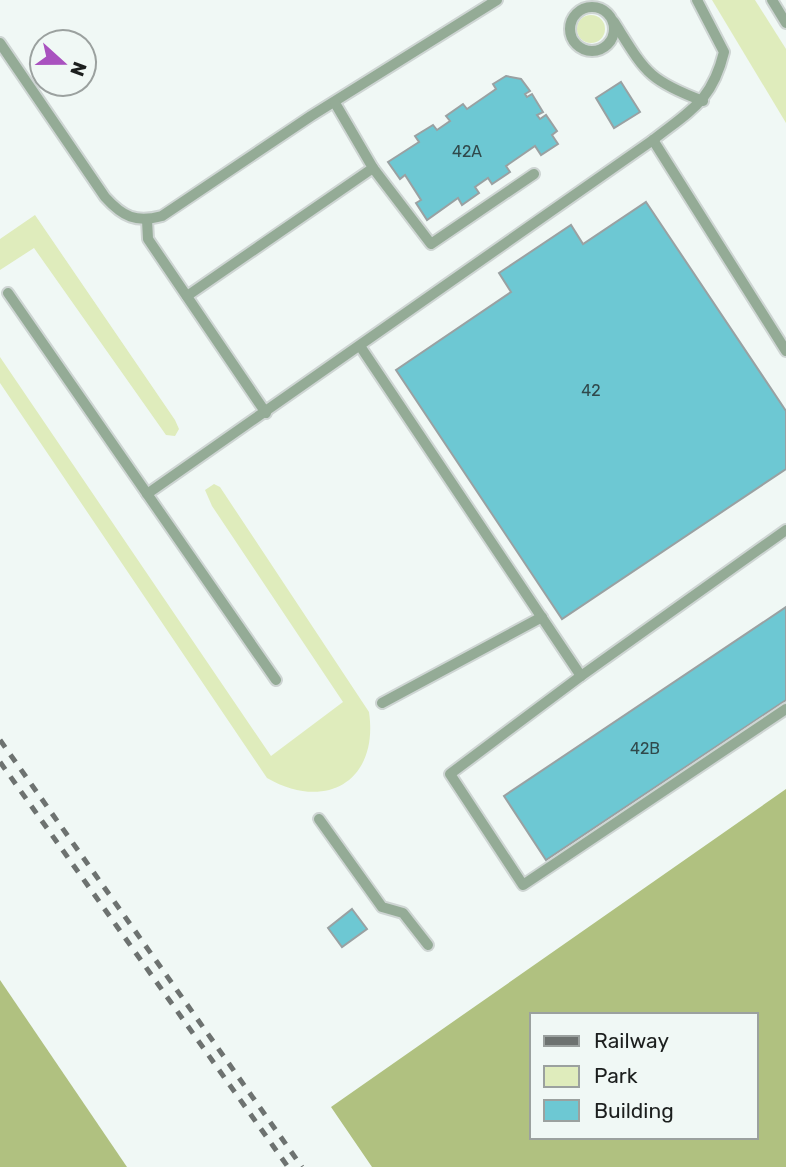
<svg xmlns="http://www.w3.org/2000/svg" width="786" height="1167" font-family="Rubik,sans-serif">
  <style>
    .green { fill: #dfecbc }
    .forest { fill: #b0c180; fill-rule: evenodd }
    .building { fill: #6dc8d3; stroke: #9aa1a2; stroke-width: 2 }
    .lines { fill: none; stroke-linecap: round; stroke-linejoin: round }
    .service-casing { stroke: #ced5d3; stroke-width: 14 }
    .service { stroke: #94ab96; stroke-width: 10 }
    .rail { stroke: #6d7270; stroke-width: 5; stroke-dasharray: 9 9; stroke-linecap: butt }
    .labels { text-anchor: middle; stroke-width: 5; stroke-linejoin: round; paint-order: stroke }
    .number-label { font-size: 16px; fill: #30494b }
  </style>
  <rect width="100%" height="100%" fill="#f0f8f5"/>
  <!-- green -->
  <g class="green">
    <path d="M712 0H755L786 49V123Z"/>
    <circle cx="591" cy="29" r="14"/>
    <path d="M35 215 175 420 179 429 175 436 166 435 34 248 0 270V239Z"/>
    <path d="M0 357 271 756 343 702 212 506 205 490 214 484 220 487 369 712C379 781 326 812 267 778L0 383Z"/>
  </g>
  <!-- forest -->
  <g class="forest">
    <path d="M786 789V1167H372L331 1107ZM532 1015H756V1137H532Z"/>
    <path d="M0 980 127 1167H0Z"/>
  </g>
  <!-- building -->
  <g class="building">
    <path d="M506 76 521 79 530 91 525 94 527 97 532 94 543 112 537 115 540 119 546 115 557 131 552 135 558 144 541 155 535 146 506 166 510 172 492 184 488 178 475 187 479 193 462 205 458 198 427 220 416 203 421 200 405 175 400 179 388 162 419 142 415 136 433 125 437 130 450 121 446 116 463 104 467 109 496 89 493 84Z"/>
    <path d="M621 82 640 112 614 128 596 98Z"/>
    <path d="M646 202 786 411V469L562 619 396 370 511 292 499 273 571 225 583 244Z"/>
    <path d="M786 607V700L546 860 504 796Z"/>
    <path d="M352 909 367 929 342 947 328 928Z"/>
  </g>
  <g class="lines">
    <defs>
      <g id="service">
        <path d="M772 0 786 23"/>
        <circle cx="592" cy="29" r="22"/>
        <path d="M614 22C645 71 647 80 703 101"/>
        <path d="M0 43 105 197C123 217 136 223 162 216L311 116 497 0"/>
        <path d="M653 140 786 351"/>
        <path d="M373 168 431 244 534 174"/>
        <path d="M147 220 148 239 266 413"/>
        <path d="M8 293 276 680"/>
        <path d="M187 296 373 168 335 103"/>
        <path d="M360 346 581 676"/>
        <path d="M147 494 653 140C691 110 712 101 724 52L697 0"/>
        <path d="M786 530 581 676 450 774 523 885 786 709"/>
        <path d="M382 703 542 617"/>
        <path d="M319 819 382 907 403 913 428 945"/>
      </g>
    </defs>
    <!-- service casing -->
    <use href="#service" class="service-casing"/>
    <!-- service -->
    <use href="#service" class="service"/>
    <!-- rail -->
    <g class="rail">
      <path d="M0 740 302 1167"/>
      <path d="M0 762 288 1167"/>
    </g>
  </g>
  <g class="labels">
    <!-- number labels -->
    <g class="number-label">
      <text x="467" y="157">42A</text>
      <text x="591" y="396">42</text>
      <text x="645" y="754">42B</text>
    </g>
  </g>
  <!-- legend -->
  <rect x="530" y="1013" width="228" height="126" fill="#f0f8f5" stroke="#9ba19f" stroke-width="2"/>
  <rect x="544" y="1036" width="35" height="10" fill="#6d7270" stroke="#9ba19f" stroke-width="2"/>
  <text x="594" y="1048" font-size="21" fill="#1c1f1e">Railway</text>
  <rect x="544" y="1066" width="35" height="21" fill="#dfecbc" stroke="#9ba19f" stroke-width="2"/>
  <text x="594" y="1083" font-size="21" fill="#1c1f1e">Park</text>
  <rect x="544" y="1100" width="35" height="21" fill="#6dc8d3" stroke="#9ba19f" stroke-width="2"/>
  <text x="594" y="1118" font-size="21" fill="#1c1f1e">Building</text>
  <!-- north arrow -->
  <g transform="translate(63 63) rotate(111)"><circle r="33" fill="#f0f8f5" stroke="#9ba19f" stroke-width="2"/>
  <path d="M0-5L12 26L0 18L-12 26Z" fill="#a952bf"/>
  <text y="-10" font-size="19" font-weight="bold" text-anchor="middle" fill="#1c1f1e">N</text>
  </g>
</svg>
